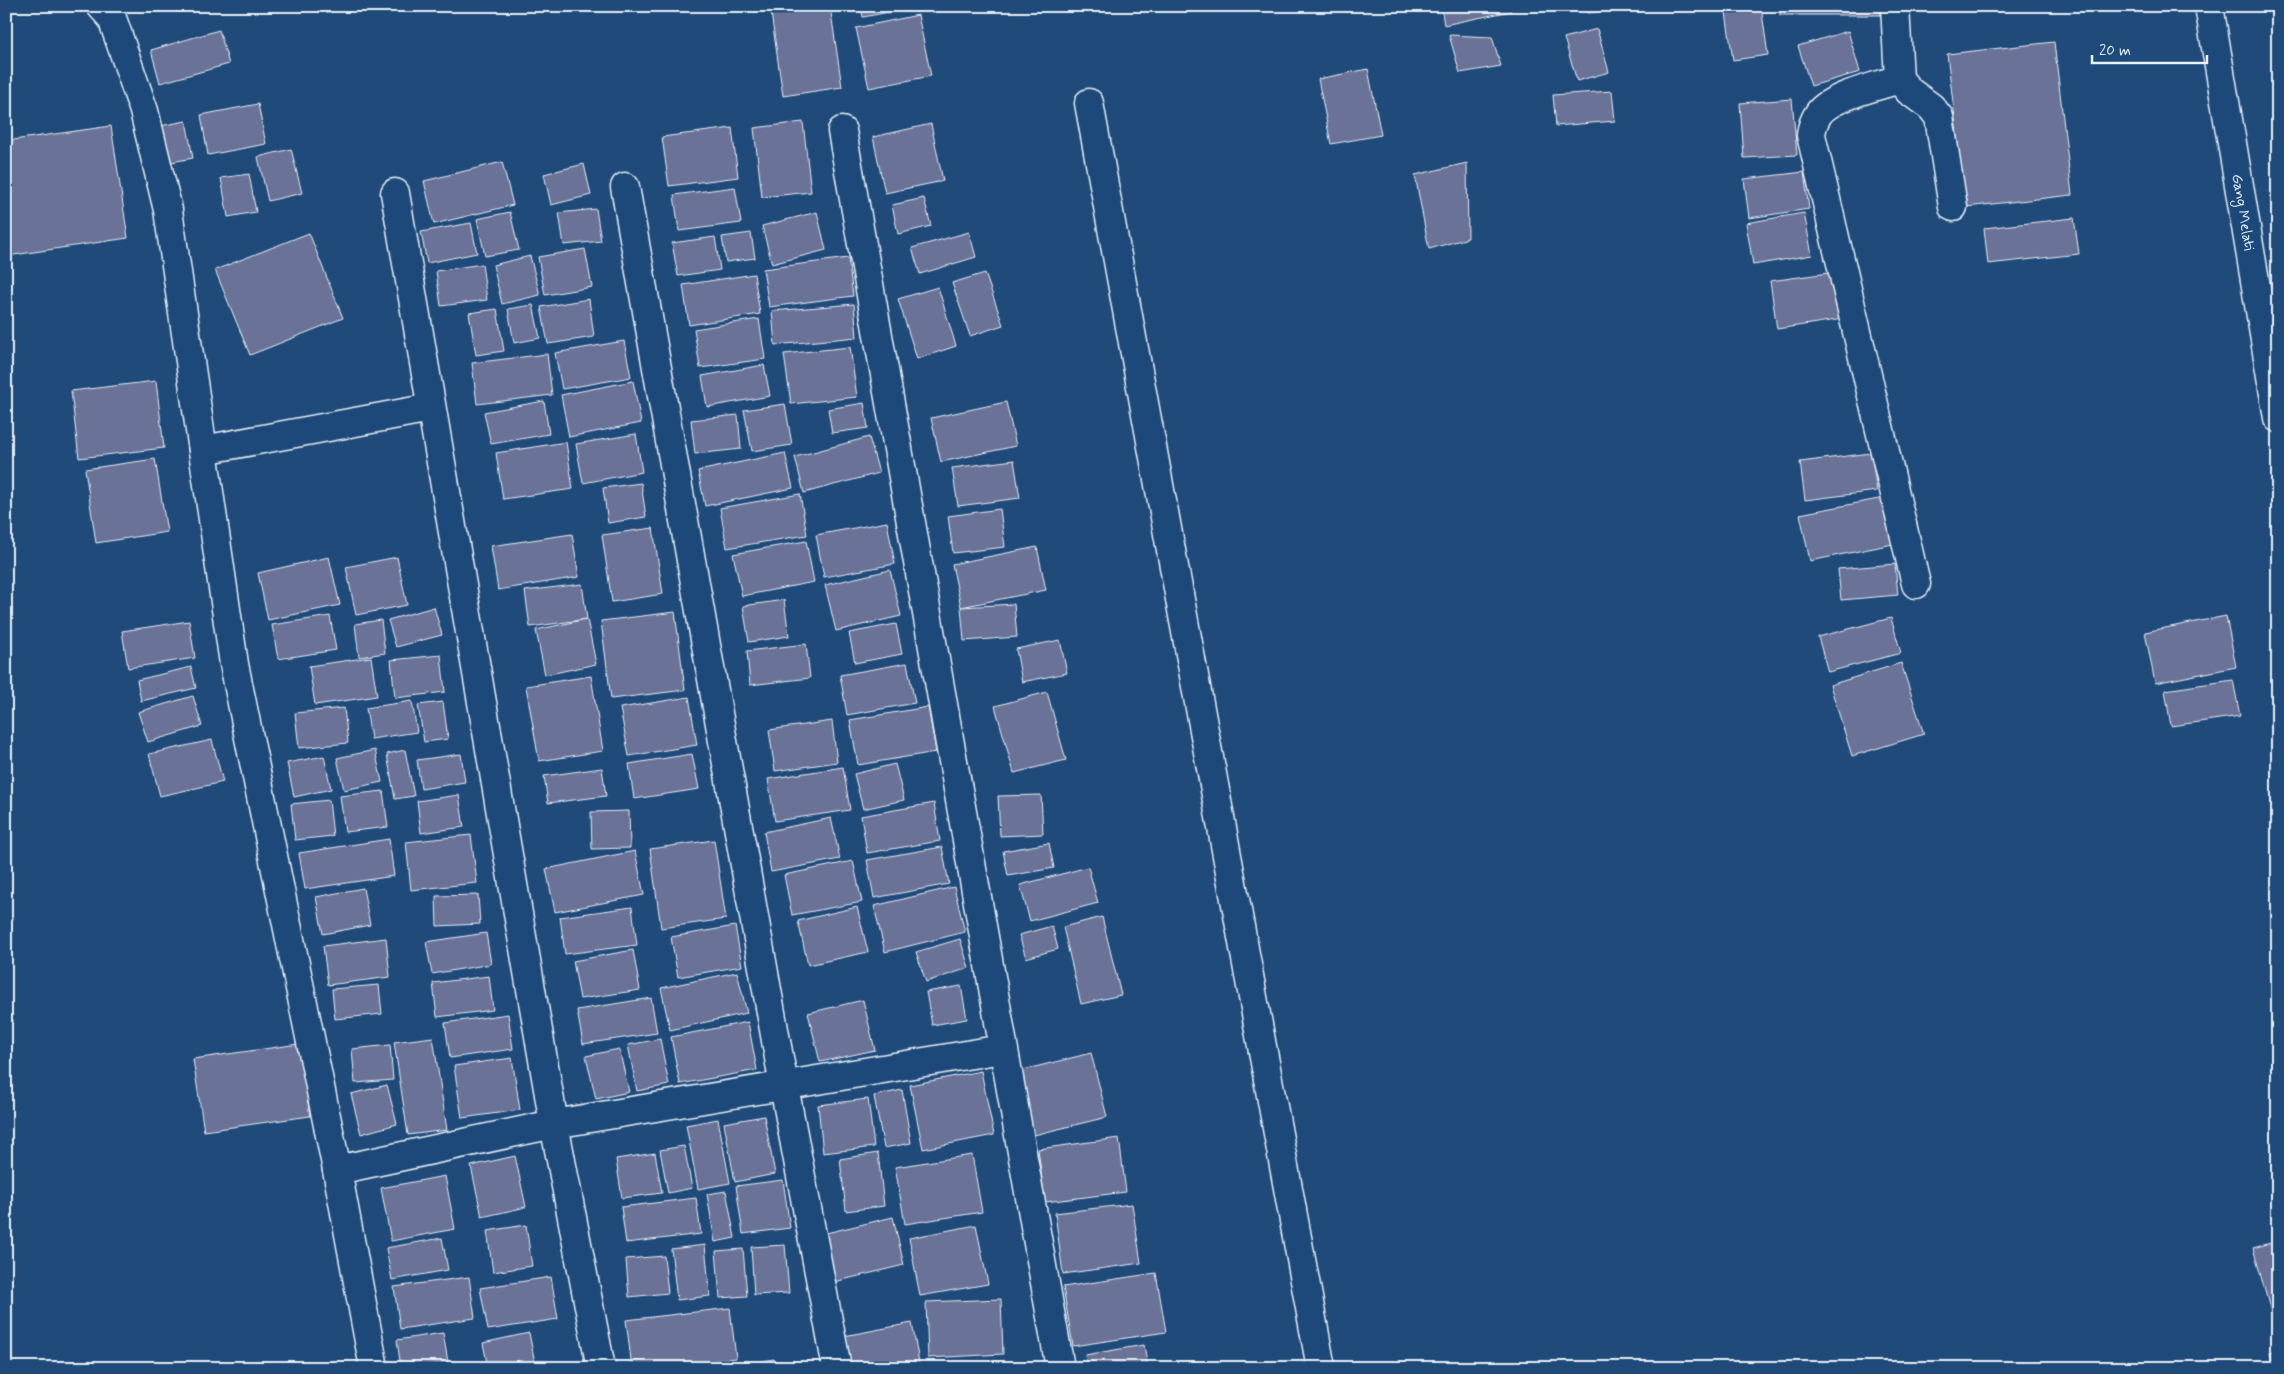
<svg xmlns="http://www.w3.org/2000/svg" width="2284" height="1374" font-family="Mynerve,sans-serif">
  <style>
    .building { fill: #6a7297; stroke: #e8f1f8 }
    .lines { fill: none; stroke-linecap: round; stroke-linejoin: round }
    .street-casing { stroke: #e8f1f8; stroke-width: 31 }
    .street { stroke: #1f4a7a; stroke-width: 28 }
    .labels { text-anchor: middle; stroke-width: 4; stroke-linejoin: round; paint-order: stroke }
    .street-label { font-size: 15px; fill: #e8f1f8; stroke: #1f4a7a }
  </style>
  <rect width="100%" height="100%" fill="#1f4a7a"/>
  <filter id="ink" filterUnits="userSpaceOnUse"><feTurbulence type="fractalNoise" baseFrequency=".02" numOctaves="2"/><feDisplacementMap in="SourceGraphic" scale="10" xChannelSelector="R" yChannelSelector="G"/><feConvolveMatrix kernelMatrix="1 2 1 2 8 2 1 2 1" color-interpolation-filters="sRGB"/></filter>
  <g filter="url(#ink)">
    <!-- building -->
    <g class="building">
      <path d="M770 6H830L842 87 783 96Z"/>
      <path d="M861 6H920L863 17Z"/>
      <path d="M1441 6H1510L1511 11 1444 25Z"/>
      <path d="M1537 6H1575L1538 11Z"/>
      <path d="M1586 6H1626L1627 8 1587 13Z"/>
      <path d="M1725 6H1761L1768 55 1733 60Z"/>
      <rect x="1780" y="6" width="103" height="9"/>
      <path d="M918 15 931 76 869 88 856 28Z"/>
      <path d="M1597 29 1609 72 1577 81 1564 38Z"/>
      <path d="M219 30 229 64 160 83 151 50Z"/>
      <path d="M1848 31 1860 72 1811 86 1798 46Z"/>
      <path d="M1449 35 1492 37 1501 66 1460 73Z"/>
      <path d="M2054 42 2072 195 1966 207 1947 54Z"/>
      <path d="M1368 69 1381 135 1331 144 1318 79Z"/>
      <path d="M1612 91 1615 121 1556 126 1553 95Z"/>
      <path d="M1792 99 1797 155 1744 158 1740 103Z"/>
      <path d="M258 104 266 144 208 155 201 115Z"/>
      <path d="M186 121 193 158 166 163 160 126Z"/>
      <path d="M803 122 811 192 762 197 754 128Z"/>
      <path d="M931 124 943 181 885 193 873 137Z"/>
      <path d="M111 126 128 238 7 256 6 141Z"/>
      <path d="M732 128 738 177 669 186 662 137Z"/>
      <path d="M291 149 302 193 268 201 258 157Z"/>
      <path d="M502 162 513 205 434 224 424 181Z"/>
      <path d="M1467 163 1468 238 1429 249 1415 175Z"/>
      <path d="M584 164 591 195 551 205 544 174Z"/>
      <path d="M1804 172 1809 209 1749 218 1744 179Z"/>
      <path d="M249 174 256 212 228 217 221 178Z"/>
      <path d="M735 187 741 223 679 231 674 195Z"/>
      <path d="M924 198 931 226 898 234 892 205Z"/>
      <path d="M596 209 601 241 564 245 559 213Z"/>
      <path d="M510 212 519 250 485 256 477 219Z"/>
      <path d="M817 212 826 250 772 264 762 226Z"/>
      <path d="M1804 213 1812 255 1753 265 1746 223Z"/>
      <path d="M2074 218 2079 254 1988 264 1984 228Z"/>
      <path d="M471 223 477 253 427 263 421 232Z"/>
      <path d="M969 232 976 257 920 274 912 248Z"/>
      <path d="M309 233 343 318 250 355 215 270Z"/>
      <path d="M751 233 755 258 726 262 722 237Z"/>
      <path d="M715 237 720 270 678 276 672 243Z"/>
      <path d="M585 249 592 287 545 295 538 257Z"/>
      <path d="M530 256 540 295 502 304 493 265Z"/>
      <path d="M848 258 853 296 769 307 763 269Z"/>
      <path d="M482 264 487 300 441 306 436 271Z"/>
      <path d="M1836 272 1843 319 1777 329 1770 281Z"/>
      <path d="M985 273 1003 325 970 336 952 283Z"/>
      <path d="M754 274 760 314 689 325 683 285Z"/>
      <path d="M938 287 956 346 917 359 898 299Z"/>
      <path d="M589 299 594 337 548 344 541 307Z"/>
      <path d="M854 304 857 337 775 345 772 311Z"/>
      <path d="M533 305 540 338 514 343 508 309Z"/>
      <path d="M497 309 504 351 476 355 469 313Z"/>
      <path d="M759 319 765 359 700 368 694 329Z"/>
      <path d="M624 341 631 377 562 389 555 353Z"/>
      <path d="M850 347 857 397 791 404 784 354Z"/>
      <path d="M547 354 552 395 477 404 472 363Z"/>
      <path d="M764 365 770 396 707 407 702 376Z"/>
      <path d="M156 381 164 448 79 458 71 391Z"/>
      <path d="M633 381 641 423 569 437 561 395Z"/>
      <path d="M544 401 549 434 491 444 484 412Z"/>
      <path d="M1006 402 1016 446 941 462 931 418Z"/>
      <path d="M864 403 868 428 832 433 828 409Z"/>
      <path d="M785 404 792 445 752 451 744 410Z"/>
      <path d="M738 415 741 449 695 454 691 420Z"/>
      <path d="M636 434 642 472 583 483 576 444Z"/>
      <path d="M869 437 879 473 804 493 795 457Z"/>
      <path d="M566 442 573 489 503 499 496 453Z"/>
      <path d="M785 453 793 488 705 506 698 471Z"/>
      <path d="M1871 453 1877 491 1805 500 1800 462Z"/>
      <path d="M155 459 167 532 96 543 85 469Z"/>
      <path d="M1014 460 1020 498 958 506 952 468Z"/>
      <path d="M641 483 646 517 608 523 603 488Z"/>
      <path d="M800 494 807 535 727 548 720 508Z"/>
      <path d="M1884 498 1893 544 1810 561 1800 514Z"/>
      <path d="M1000 509 1005 547 953 553 948 516Z"/>
      <path d="M887 522 895 564 824 577 816 535Z"/>
      <path d="M653 528 663 594 612 602 602 535Z"/>
      <path d="M572 534 579 577 498 590 491 546Z"/>
      <path d="M806 541 814 582 742 596 733 554Z"/>
      <path d="M1037 547 1046 590 961 607 952 564Z"/>
      <path d="M329 557 340 605 268 620 258 573Z"/>
      <path d="M397 557 407 605 356 615 346 567Z"/>
      <path d="M1895 564 1898 595 1841 600 1838 569Z"/>
      <path d="M890 570 901 616 836 631 825 585Z"/>
      <path d="M582 584 587 619 530 627 525 591Z"/>
      <path d="M784 600 789 636 749 642 743 606Z"/>
      <path d="M1014 604 1017 637 964 641 961 607Z"/>
      <path d="M434 607 442 635 396 647 388 620Z"/>
      <path d="M675 612 685 690 611 699 601 621Z"/>
      <path d="M330 616 336 650 278 659 272 625Z"/>
      <path d="M2226 616 2236 667 2155 683 2145 632Z"/>
      <path d="M1891 618 1901 653 1828 672 1818 637Z"/>
      <path d="M587 619 596 664 545 675 536 630Z"/>
      <path d="M381 620 385 653 359 657 355 624Z"/>
      <path d="M189 621 195 658 128 668 122 631Z"/>
      <path d="M896 624 902 654 855 663 849 633Z"/>
      <path d="M1060 640 1067 673 1022 682 1016 649Z"/>
      <path d="M806 644 810 678 750 685 747 651Z"/>
      <path d="M441 655 445 692 395 698 391 660Z"/>
      <path d="M371 657 377 696 315 705 309 666Z"/>
      <path d="M907 663 915 703 847 715 840 675Z"/>
      <path d="M1901 663 1924 734 1852 756 1830 685Z"/>
      <path d="M191 667 196 688 141 701 137 680Z"/>
      <path d="M591 676 603 751 539 761 526 686Z"/>
      <path d="M2233 680 2240 716 2171 726 2165 690Z"/>
      <path d="M1047 692 1066 760 1014 773 995 706Z"/>
      <path d="M193 696 202 726 148 742 138 712Z"/>
      <path d="M689 697 697 745 629 756 620 708Z"/>
      <path d="M412 701 417 732 371 739 366 708Z"/>
      <path d="M443 702 448 739 424 742 418 705Z"/>
      <path d="M928 707 936 752 858 765 850 720Z"/>
      <path d="M344 708 348 743 299 748 295 713Z"/>
      <path d="M832 721 837 762 775 771 769 730Z"/>
      <path d="M212 740 223 782 160 796 149 754Z"/>
      <path d="M375 750 382 782 344 790 337 758Z"/>
      <path d="M405 750 414 796 395 799 387 754Z"/>
      <path d="M461 754 465 782 421 789 417 760Z"/>
      <path d="M692 754 699 789 634 799 629 764Z"/>
      <path d="M324 756 331 789 294 797 287 763Z"/>
      <path d="M895 764 904 800 863 809 854 774Z"/>
      <path d="M843 767 850 810 775 821 768 779Z"/>
      <path d="M602 768 606 796 548 803 544 776Z"/>
      <path d="M383 791 388 827 345 832 340 796Z"/>
      <path d="M459 795 464 827 421 833 417 801Z"/>
      <path d="M1041 795 1043 834 1000 836 998 796Z"/>
      <path d="M329 800 333 836 295 840 291 804Z"/>
      <path d="M934 803 940 841 867 853 861 816Z"/>
      <path d="M629 811 630 848 592 849 591 812Z"/>
      <path d="M831 818 840 859 771 872 764 832Z"/>
      <path d="M471 835 477 883 411 890 406 842Z"/>
      <path d="M389 839 394 876 305 889 299 853Z"/>
      <path d="M714 840 726 919 661 928 650 849Z"/>
      <path d="M1049 843 1054 868 1008 876 1003 851Z"/>
      <path d="M942 847 949 884 874 898 867 860Z"/>
      <path d="M635 851 644 895 555 912 546 869Z"/>
      <path d="M853 861 862 902 792 915 784 875Z"/>
      <path d="M1088 867 1098 903 1030 921 1020 885Z"/>
      <path d="M954 887 965 932 885 952 874 906Z"/>
      <path d="M363 888 370 925 323 934 316 897Z"/>
      <path d="M478 895 480 924 437 926 436 896Z"/>
      <path d="M632 907 637 945 565 954 560 917Z"/>
      <path d="M857 907 868 952 808 965 798 921Z"/>
      <path d="M1102 917 1121 995 1081 1004 1063 927Z"/>
      <path d="M735 926 742 966 678 977 671 937Z"/>
      <path d="M1052 926 1058 949 1026 958 1019 935Z"/>
      <path d="M486 933 491 964 432 974 426 942Z"/>
      <path d="M386 938 390 977 328 985 323 946Z"/>
      <path d="M960 939 969 968 926 982 916 952Z"/>
      <path d="M633 950 640 990 580 999 573 961Z"/>
      <path d="M737 972 747 1013 670 1030 661 988Z"/>
      <path d="M489 976 493 1010 437 1017 433 983Z"/>
      <path d="M379 985 382 1014 335 1019 332 989Z"/>
      <path d="M961 986 967 1019 932 1025 926 992Z"/>
      <path d="M651 998 657 1033 583 1044 577 1010Z"/>
      <path d="M863 1000 875 1050 820 1062 808 1013Z"/>
      <path d="M508 1014 513 1049 450 1058 445 1023Z"/>
      <path d="M748 1022 757 1070 680 1084 671 1037Z"/>
      <path d="M433 1037 447 1130 408 1135 394 1042Z"/>
      <path d="M660 1039 669 1085 637 1091 628 1045Z"/>
      <path d="M299 1044 310 1116 204 1131 193 1059Z"/>
      <path d="M390 1045 393 1080 355 1083 352 1049Z"/>
      <path d="M619 1049 629 1092 596 1099 586 1056Z"/>
      <path d="M1091 1053 1107 1117 1030 1136 1015 1072Z"/>
      <path d="M512 1058 520 1110 462 1118 454 1066Z"/>
      <path d="M981 1071 994 1135 923 1149 910 1085Z"/>
      <path d="M387 1085 397 1124 361 1134 351 1094Z"/>
      <path d="M902 1090 911 1143 884 1148 874 1096Z"/>
      <path d="M868 1099 874 1147 823 1153 818 1105Z"/>
      <path d="M764 1116 775 1174 735 1182 724 1123Z"/>
      <path d="M718 1119 730 1183 698 1189 686 1125Z"/>
      <path d="M1119 1138 1126 1192 1045 1202 1038 1149Z"/>
      <path d="M684 1146 692 1188 668 1193 660 1150Z"/>
      <path d="M655 1153 662 1193 622 1198 616 1159Z"/>
      <path d="M878 1153 884 1206 846 1211 840 1159Z"/>
      <path d="M972 1155 982 1212 905 1224 895 1167Z"/>
      <path d="M515 1156 526 1207 482 1217 471 1166Z"/>
      <path d="M445 1176 455 1229 391 1241 381 1188Z"/>
      <path d="M783 1180 790 1228 743 1234 736 1186Z"/>
      <path d="M726 1191 735 1238 715 1242 707 1194Z"/>
      <path d="M696 1198 701 1234 626 1243 621 1207Z"/>
      <path d="M1132 1204 1141 1263 1063 1274 1055 1213Z"/>
      <path d="M893 1217 904 1265 834 1282 822 1234Z"/>
      <path d="M526 1225 532 1266 493 1272 487 1231Z"/>
      <path d="M976 1225 988 1284 920 1296 909 1238Z"/>
      <path d="M442 1238 448 1270 392 1280 386 1248Z"/>
      <path d="M2278 1241V1337L2253 1248Z"/>
      <path d="M705 1245 710 1296 677 1300 671 1249Z"/>
      <path d="M785 1245 789 1293 754 1295 751 1247Z"/>
      <path d="M743 1249 747 1296 720 1298 716 1251Z"/>
      <path d="M664 1256 668 1293 629 1297 626 1259Z"/>
      <path d="M1156 1273 1166 1332 1073 1346 1063 1287Z"/>
      <path d="M469 1277 475 1318 400 1329 394 1287Z"/>
      <path d="M551 1277 558 1319 488 1330 480 1288Z"/>
      <path d="M1001 1299 1003 1354 928 1358 926 1302Z"/>
      <path d="M730 1308 736 1358 651 1368H632L626 1320Z"/>
      <path d="M912 1323 920 1368H851L844 1336Z"/>
      <path d="M443 1333 448 1362 401 1368 397 1340Z"/>
      <path d="M529 1333 536 1368H488L483 1343Z"/>
      <path d="M1144 1345 1148 1368H1087L1085 1355Z"/>
      <path d="M2278 1350V1368H2274L2270 1352Z"/>
      <path d="M774 1359 775 1368H725Z"/>
    </g>
    <g class="lines">
      <defs>
        <g id="street">
          <path d="M101 6 112 18 144 111 168 210 234 664 337 1170 374 1368"/>
          <path d="M1895 6 1899 79 1909 91 1931 107 1939 117 1953 207"/>
          <path id="s1" d="M2209 6 2278 418"/>
          <path d="M1899 79C1879 86 1831 96 1819 113 1814 120 1812 126 1811 135L1916 584"/>
          <path d="M1089 103 1321 1368"/>
          <path d="M842 131 1060 1368"/>
          <path d="M625 187 784 1086 837 1368"/>
          <path d="M395 193 554 1124 601 1368"/>
          <path d="M203 450 431 408"/>
          <path d="M337 1170 554 1124 1002 1049"/>
        </g>
      </defs>
      <!-- street casing -->
      <use href="#street" class="street-casing"/>
      <!-- street -->
      <use href="#street" class="street"/>
    </g>
  </g>
  <g class="labels">
    <!-- street labels -->
    <g class="street-label">
      <text dy="5" stroke="none"><textPath href="#s1" startOffset="209">Gang Melati</textPath></text>
    </g>
  </g>
  <!-- margin -->
  <rect width="2284" height="1374" fill="none" stroke="#1f4a7a" stroke-width="25"/>
  <rect x="12" y="12" width="2259" height="1349" fill="none" stroke="#e8f1f8" stroke-width="2" filter="url(#ink)"/>
  <!-- scale -->
  <path d="M2092 55v8h115v-8" fill="none" stroke="#e8f1f8" stroke-width="2.5"/>
  <text x="2099" y="55" font-size="15" fill="#e8f1f8" stroke="#1f4a7a" stroke-width="4" paint-order="stroke">20 m</text>
</svg>
